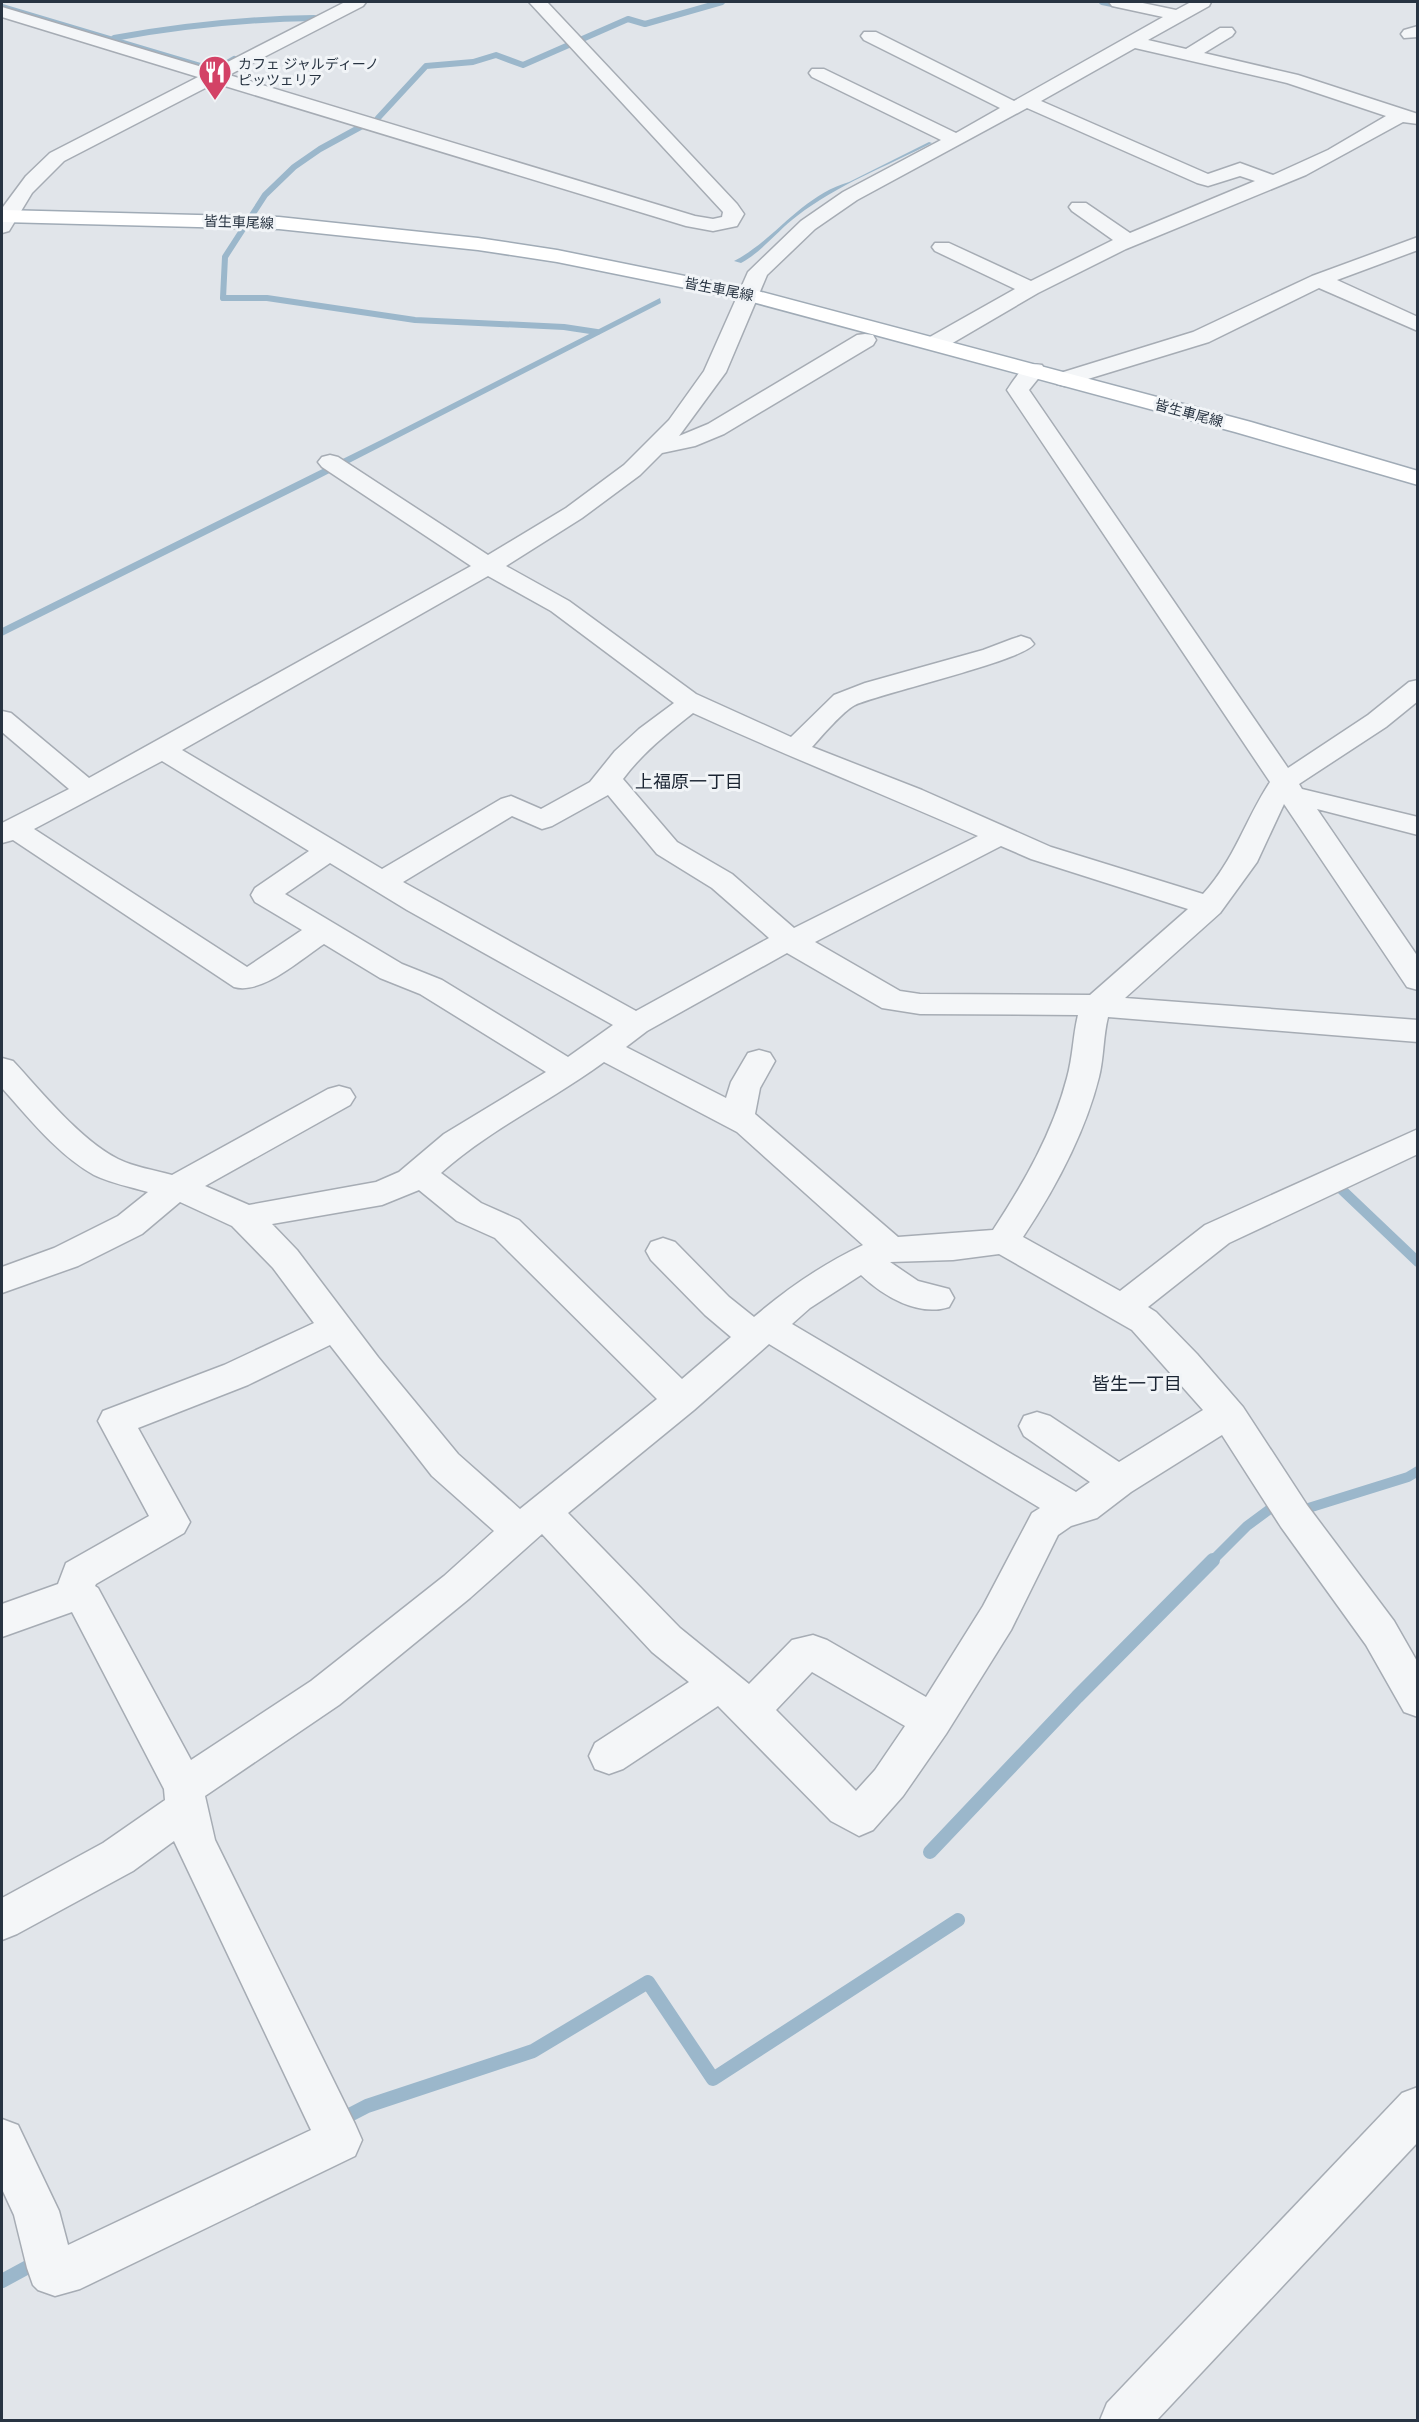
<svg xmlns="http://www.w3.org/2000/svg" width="1419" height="2422" font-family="Raleway,'Noto Sans JP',sans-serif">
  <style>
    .water { fill: #9bb7cb }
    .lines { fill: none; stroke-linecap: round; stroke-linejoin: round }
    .stream-far2 { stroke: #9bb7cb; stroke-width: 6 }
    .stream-far1 { stroke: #9bb7cb; stroke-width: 10 }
    .stream { stroke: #9bb7cb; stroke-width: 14 }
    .minor-casing { stroke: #a6acb4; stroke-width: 3 }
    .major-casing { stroke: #a0abb6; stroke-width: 3 }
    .minor { fill: #f4f6f8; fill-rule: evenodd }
    .major { fill: #fff; fill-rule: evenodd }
    .labels { text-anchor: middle; stroke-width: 6; stroke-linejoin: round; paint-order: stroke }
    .far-poi-label { font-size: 14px; fill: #283442; stroke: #f1f4f7; text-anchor: start }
    .far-street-label { font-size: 14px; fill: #283442; stroke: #f1f4f7 }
    .neighbourhood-label { font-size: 18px; fill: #1b2533; stroke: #f1f4f7 }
  </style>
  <rect width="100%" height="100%" fill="#e1e5ea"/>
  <!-- water -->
  <g class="water">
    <path d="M929 142 932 143C887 166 837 185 797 216 777 231 763 251 741 263L734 261C775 240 801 196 849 182Z"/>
    <path d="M660 298 661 303 312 482 2 636V628L383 439Z"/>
  </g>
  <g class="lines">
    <!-- stream-far2 -->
    <g class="stream-far2">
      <path d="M1102 2 1122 6"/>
      <path d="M2 7 200 66 227 63 234 59"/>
      <path d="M114 38C180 26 247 19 314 18"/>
      <path d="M378 118 426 66 473 62 496 55 523 65 628 19 645 24 722 2"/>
      <path d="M364 125 320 149 294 167 265 195 225 257 223 298H267L415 320 564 327 597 332"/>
    </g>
    <!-- stream-far1 -->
    <g class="stream-far1">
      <path d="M1339 1187 1418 1262"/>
      <path d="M1302 1510 1408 1477 1418 1471"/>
      <path d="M1212 1561 1247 1526 1274 1506"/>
    </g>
    <!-- stream -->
    <g class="stream">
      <path d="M930 1852 1077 1697 1213 1560"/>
      <path d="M338 2121 367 2106 533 2051 648 1982 713 2079 958 1920"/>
      <path d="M2 2281 37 2262"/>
    </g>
    <defs>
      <g id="minor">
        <path d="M345 2H366L363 6 229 75 695 216 713 219 722 217 723 212 529 2H547L737 204 744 214 737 226 713 231 686 226 215 83 64 161 32 193 9 231 2 233 3 207 26 176 50 153 198 77 2 17V7L212 70Z"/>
        <path d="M1109 2H1138L1176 10 1191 2H1211L1209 6 1148 40 1186 49 1220 28H1232L1235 32 1232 36 1204 53 1298 75 1418 114V124L1403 122 1306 175 1126 249 1038 293 944 348 936 349 928 348 925 343 928 338 1015 289 935 251 932 247 935 243H949L1031 281 1113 240 1072 211 1069 207 1072 203H1086L1130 233 1255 181 1240 176 1208 186 1197 183 1027 108 857 200 815 229 767 275 726 372 679 436 708 424 857 335 865 334 873 335 876 340 873 345 724 434 695 446 662 453 640 475 582 518 506 566 569 601 696 694 791 737 834 695 865 683 983 650 1012 639 1021 636 1030 639 1034 644C1022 661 886 692 855 705 842 712 823 735 812 747L922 790 1051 847 1203 894C1235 859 1245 820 1270 782L1007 390C1016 377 1024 361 1042 365L1045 370 1029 390 1288 768 1368 715 1409 682 1418 680V701L1386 727 1299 784 1302 789 1418 817V835L1317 809 1418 957V990L1407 987 1284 804 1257 862 1220 913 1125 998 1418 1020V1042L1108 1017C1103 1037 1104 1057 1099 1077 1085 1133 1055 1189 1023 1237L1120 1291 1205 1225 1418 1129V1154L1229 1243 1148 1307 1156 1312 1197 1354 1243 1407 1307 1505 1394 1621 1418 1663V1717L1404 1712 1366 1645 1281 1527 1222 1435 1131 1492 1097 1518 1071 1526 1058 1535 1011 1630 946 1734 903 1796 873 1830 859 1836 831 1821 718 1706 623 1769 609 1774 595 1769 589 1756 595 1743 689 1682 652 1652 542 1534 470 1598 339 1705 205 1796 215 1840 355 2124 362 2140 355 2156 80 2289 55 2296 38 2290 33 2285 27 2268 14 2215 2 2189V2119L18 2125 59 2211 68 2245 311 2130 174 1841 133 1871 17 1934 2 1940V1898L103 1843 165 1800 164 1789 72 1612 2 1637V1604L58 1584 66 1563 149 1516 98 1421 103 1411 224 1365 314 1323 273 1268 232 1226 180 1202 142 1234 78 1266 2 1293V1267L54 1248 118 1216 148 1192C131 1187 110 1183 94 1175 58 1155 29 1118 2 1088V1058L13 1061C41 1091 81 1141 118 1159 134 1167 154 1170 172 1175L328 1089 339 1086 350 1089 355 1097 350 1105 205 1186 249 1205 376 1182 399 1172 444 1134 546 1072 420 994 380 978 324 944C301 959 262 995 234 987L13 840 2 843V823L69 789 2 732V711L11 713 89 778 471 566 322 467 318 462 322 457 330 455 338 457 488 555 566 508 624 465 669 420 704 371 748 272 801 221 843 192 941 140 812 77 809 73 812 69H824L956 133 1000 108 864 40 861 36 864 32H876L1014 101 1163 17 1112 6ZM1135 48 1287 83 1386 116 1328 150 1273 175 1240 163 1208 174 1041 101ZM488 576 551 611 674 703 639 729 615 751 590 782 541 809 511 796 501 799 382 869 182 750ZM693 713C787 756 883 794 978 836L794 928 732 874 677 842 623 779C643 752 668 733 693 713ZM162 761 309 851 255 888 251 895 255 902 302 930 247 967 34 829ZM608 795 657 854 712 888 769 938 636 1011 403 882 512 816 542 829 552 826ZM1001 846 1031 859 1188 909 1090 995 920 994 900 991 815 942ZM330 863 407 910 613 1025 568 1057 442 980 402 964 285 894ZM787 953 882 1008 920 1014 1078 1015C1073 1035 1073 1057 1067 1078 1053 1132 1024 1183 993 1230L898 1237 755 1114 760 1088 775 1061 770 1053 759 1050 748 1053 731 1082 726 1098 626 1047 647 1031ZM604 1062 737 1132 863 1245C823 1264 788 1288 754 1317L729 1297 675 1242 663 1238 651 1242 646 1251 651 1260 705 1315 731 1337 682 1379 519 1220 481 1203 441 1173C490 1129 551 1101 604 1062ZM419 1190 457 1221 495 1238 657 1399 520 1509 458 1454 378 1357 297 1250 272 1224 382 1205ZM999 1254 1132 1330 1203 1410 1119 1462 1050 1416 1037 1412 1024 1416 1019 1426 1024 1436 1090 1482 1076 1492 792 1324 810 1308 861 1275C883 1296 918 1317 949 1307L954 1298 949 1289 918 1281 890 1262 953 1260ZM769 1344 1040 1508 1032 1513 983 1606 926 1697 827 1640 813 1635 792 1640 749 1684 680 1628 568 1513 694 1410ZM330 1345 432 1476 494 1531 444 1576 311 1681 191 1760 98 1588 95 1586 96 1584 184 1533 190 1522 138 1428 248 1385ZM812 1672 905 1726 875 1770 856 1791 776 1710Z"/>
        <path d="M1418 26V37L1404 38 1401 34 1404 30Z"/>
        <path d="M1418 237V250L1337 280 1418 317V331L1319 288 1209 342 1065 386 1057 384 1054 379 1057 374 1193 332 1312 276Z"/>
        <path d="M1418 2087V2142L1157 2420H1100L1107 2403 1402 2093Z"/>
      </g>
      <path id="major" d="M2 210 279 217 478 238 557 250 754 290 1251 422 1418 471V485L1235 432 745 300 557 262 478 250 279 229 2 222Z"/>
    </defs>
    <!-- minor casing -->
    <use href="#minor" class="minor-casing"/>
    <!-- major casing -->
    <use href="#major" class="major-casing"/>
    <!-- minor -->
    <use href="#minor" class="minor"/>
    <!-- major -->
    <use href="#major" class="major"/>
  </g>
  <!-- icons -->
  <defs>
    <symbol id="restaurant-pin" viewBox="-11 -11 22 30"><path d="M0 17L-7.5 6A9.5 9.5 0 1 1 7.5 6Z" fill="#d34266" stroke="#f1f4f7"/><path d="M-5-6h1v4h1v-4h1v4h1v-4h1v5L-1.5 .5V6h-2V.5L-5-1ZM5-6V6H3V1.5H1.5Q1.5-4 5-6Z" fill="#fff"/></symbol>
  </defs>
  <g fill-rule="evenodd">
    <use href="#restaurant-pin" x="196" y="53" width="38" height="52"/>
  </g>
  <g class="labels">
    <!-- far-poi labels -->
    <g class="far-poi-label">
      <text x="238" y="69">カフェ ジャルディーノ<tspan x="238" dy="16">ピッツェリア</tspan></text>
    </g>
    <!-- far-street labels -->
    <g class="far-street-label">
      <text transform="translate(239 222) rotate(2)" y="5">皆生車尾線</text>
      <text transform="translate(719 289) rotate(11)" y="5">皆生車尾線</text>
      <text transform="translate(1189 413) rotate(15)" y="5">皆生車尾線</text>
    </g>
    <!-- neighbourhood labels -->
    <g class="neighbourhood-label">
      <text x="689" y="788">上福原一丁目</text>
      <text x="1137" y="1390">皆生一丁目</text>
    </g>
  </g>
  <!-- border -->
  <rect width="1419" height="2422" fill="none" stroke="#283442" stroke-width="6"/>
</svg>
